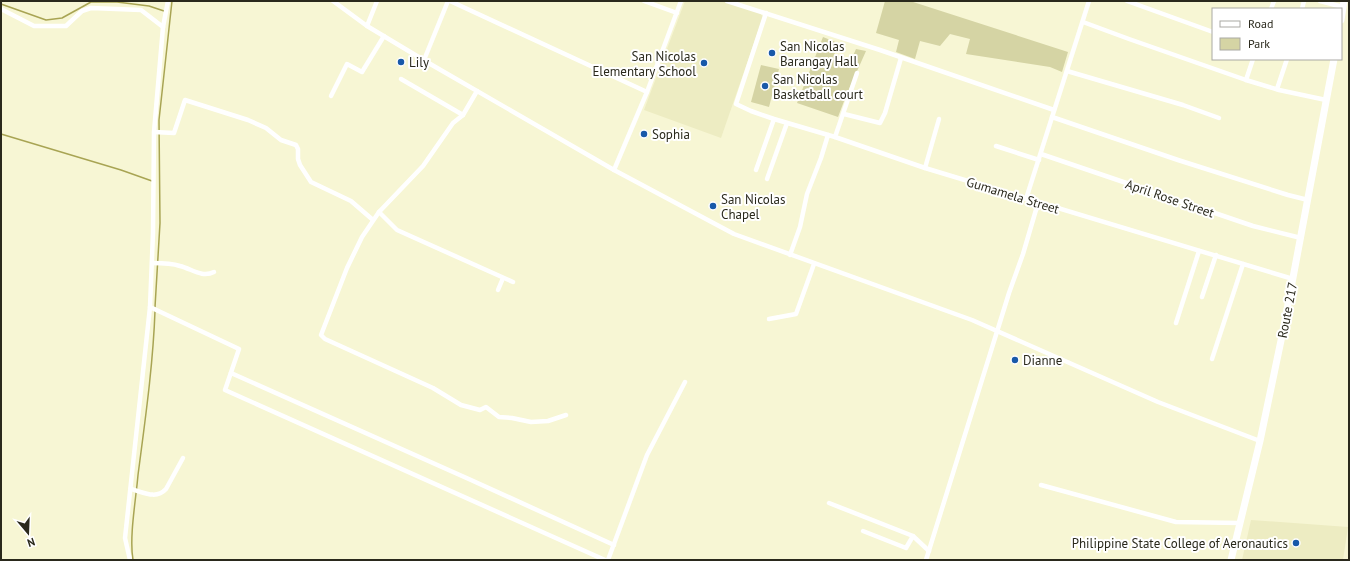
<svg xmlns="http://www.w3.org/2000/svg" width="1350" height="561" font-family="'PT Sans',sans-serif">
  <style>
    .built { fill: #edecc2 }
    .green { fill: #d5d4a4 }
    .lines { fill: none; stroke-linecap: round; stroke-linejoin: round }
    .stream { stroke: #a8a453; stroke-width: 1.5 }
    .minor { stroke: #fff; stroke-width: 4.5 }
    .primary { stroke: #fff; stroke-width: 7 }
    .poi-dot { fill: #1859a9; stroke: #fff; stroke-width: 1.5 }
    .labels { text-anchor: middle; stroke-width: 4; stroke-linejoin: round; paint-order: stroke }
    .poi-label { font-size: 13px; fill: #2a291c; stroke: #fff; text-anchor: start }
    .street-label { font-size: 13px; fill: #2a291c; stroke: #fff }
  </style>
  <rect width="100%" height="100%" fill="#f7f6d4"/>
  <!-- built -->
  <g class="built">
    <path d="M685 1H722L760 13 763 17 721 138 644 110Z"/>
    <path d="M1251 520 1348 527 1343 560H1242Z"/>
  </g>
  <!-- green -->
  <g class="green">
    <path d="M885 1H910L1068 52 1062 72 1050 67 966 54 970 39 950 34 940 46 920 41 915 59 896 52 899 40 876 33Z"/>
    <path d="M823 37 838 43 833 59 849 65 856 49 866 51 846 96 838 117 797 103Z"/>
    <path d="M761 65 779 69 769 107 751 102Z"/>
  </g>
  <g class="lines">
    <!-- stream -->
    <g class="stream">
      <path d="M1 4 46 20 62 18 91 2H117L149 6 164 11"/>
      <path d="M1 134 121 170 152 181"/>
      <path d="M155 307 160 223 159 120 172 1"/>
      <path d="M133 560C129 537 136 499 138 475 145 421 153 366 155 311"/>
    </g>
    <!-- minor -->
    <g class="minor">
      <path d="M333 1 367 26 432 65 614 170 734 234 972 320 1158 402 1260 441"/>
      <path d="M450 1 647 92"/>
      <path d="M644 1 677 13"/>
      <path d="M727 1 880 50 1054 110"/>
      <path d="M1127 1 1213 32"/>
      <path d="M1320 1 1343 7"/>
      <path d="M1 9 34 26H66L82 11 91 8 141 10 163 27"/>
      <path d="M1271 9 1274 1"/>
      <path d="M1302 9 1304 1"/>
      <path d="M766 13 736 104 751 111 774 119 835 137 925 168 1293 279"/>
      <path d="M1083 22 1129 39 1246 80 1279 90 1326 100"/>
      <path d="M367 26 377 1"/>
      <path d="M424 60 448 1"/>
      <path d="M1067 71 1183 105 1219 118"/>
      <path d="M401 79 463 115"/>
      <path d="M1246 80 1253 59"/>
      <path d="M1277 89 1287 59"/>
      <path d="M477 91 463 115 453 123 423 166 379 212 362 237 347 268 321 335 325 339 433 388 461 405 480 410 486 407 499 417 512 418 531 422 548 421 566 415"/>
      <path d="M331 96 347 64 362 72 384 36"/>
      <path d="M844 114 880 123 885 113 901 58"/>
      <path d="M1052 117 1178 160 1288 195 1308 200"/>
      <path d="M154 132 174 133 185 100 248 120 266 128 281 140 296 145 298 149V159L300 165 311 182 351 201 373 220"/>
      <path d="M835 137 857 73"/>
      <path d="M996 146 1039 160"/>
      <path d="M1041 154 1253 226 1301 238"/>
      <path d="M925 168 939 119"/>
      <path d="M614 170 647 92 681 1"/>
      <path d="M756 170 774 119"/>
      <path d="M767 179 787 123"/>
      <path d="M1026 199 1089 1"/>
      <path d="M379 212 397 230 513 282"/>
      <path d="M790 255 800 227 807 194 821 158 828 135"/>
      <path d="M152 263C161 263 171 263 180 266 192 269 202 278 214 272"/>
      <path d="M498 290 503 278"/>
      <path d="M1202 297 1216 255"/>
      <path d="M150 307 239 349 225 390 605 560"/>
      <path d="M769 319 796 314 814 264"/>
      <path d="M1176 323 1199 251"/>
      <path d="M1212 359 1243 264"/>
      <path d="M231 373 471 480 614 545"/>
      <path d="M1041 485 1176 522 1240 523"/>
      <path d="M131 489C143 492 156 500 166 489L183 458"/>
      <path d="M829 503 913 536 929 551"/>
      <path d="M863 531 906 548 913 536"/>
      <path d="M130 560 125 538 150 307 153 233 154 132 163 27 168 1"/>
      <path d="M608 560 647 455 685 382"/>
      <path d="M926 560 1009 293 1023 254 1038 203"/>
    </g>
    <!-- primary -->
    <g class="primary">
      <path d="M1341 20 1344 1"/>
      <path d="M1231 560 1260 441 1283 331 1334 59"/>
    </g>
  </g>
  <!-- markers -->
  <g class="poi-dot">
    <circle cx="772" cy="53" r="4"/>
    <circle cx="401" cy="62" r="4"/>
    <circle cx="704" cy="63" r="4"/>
    <circle cx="765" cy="86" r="4"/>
    <circle cx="644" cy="134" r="4"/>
    <circle cx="713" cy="206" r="4"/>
    <circle cx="1015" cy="360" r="4"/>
    <circle cx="1296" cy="543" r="4"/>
  </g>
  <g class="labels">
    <!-- poi labels -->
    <g class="poi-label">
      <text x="780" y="51">San Nicolas<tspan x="780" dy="15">Barangay Hall</tspan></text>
      <text x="696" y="61" text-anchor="end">San Nicolas<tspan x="696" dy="15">Elementary School</tspan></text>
      <text x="409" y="67">Lily</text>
      <text x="773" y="84">San Nicolas<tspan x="773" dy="15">Basketball court</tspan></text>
      <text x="652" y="139">Sophia</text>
      <text x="721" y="204">San Nicolas<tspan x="721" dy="15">Chapel</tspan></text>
      <text x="1023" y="365">Dianne</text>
      <text x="1288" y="548" text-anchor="end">Philippine State College of Aeronautics</text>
    </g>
    <!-- street labels -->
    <g class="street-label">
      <text transform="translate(1013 195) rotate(17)" y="5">Gumamela Street</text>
      <text transform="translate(1170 198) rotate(19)" y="5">April Rose Street</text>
      <text transform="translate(1287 310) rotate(-79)" y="5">Route 217</text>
    </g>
  </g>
  <!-- border -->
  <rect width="1350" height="561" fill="none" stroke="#2a291c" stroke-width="4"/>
  <!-- legend -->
  <rect x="1212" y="8" width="130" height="52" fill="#ffffff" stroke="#aaa9a4"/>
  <rect x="1220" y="21" width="20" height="6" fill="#ffffff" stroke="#aaa9a4"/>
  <text x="1248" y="28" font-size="12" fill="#2a291c">Road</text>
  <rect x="1220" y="38" width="20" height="12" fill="#d5d4a4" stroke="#aaa9a4"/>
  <text x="1248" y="48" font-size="12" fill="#2a291c">Park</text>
  <!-- north arrow -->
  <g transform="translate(28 533) rotate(161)" stroke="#ffffff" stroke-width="3" paint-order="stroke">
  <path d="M0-3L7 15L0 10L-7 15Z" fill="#2a291c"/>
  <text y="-6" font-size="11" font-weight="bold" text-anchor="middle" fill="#2a291c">N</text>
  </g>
</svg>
